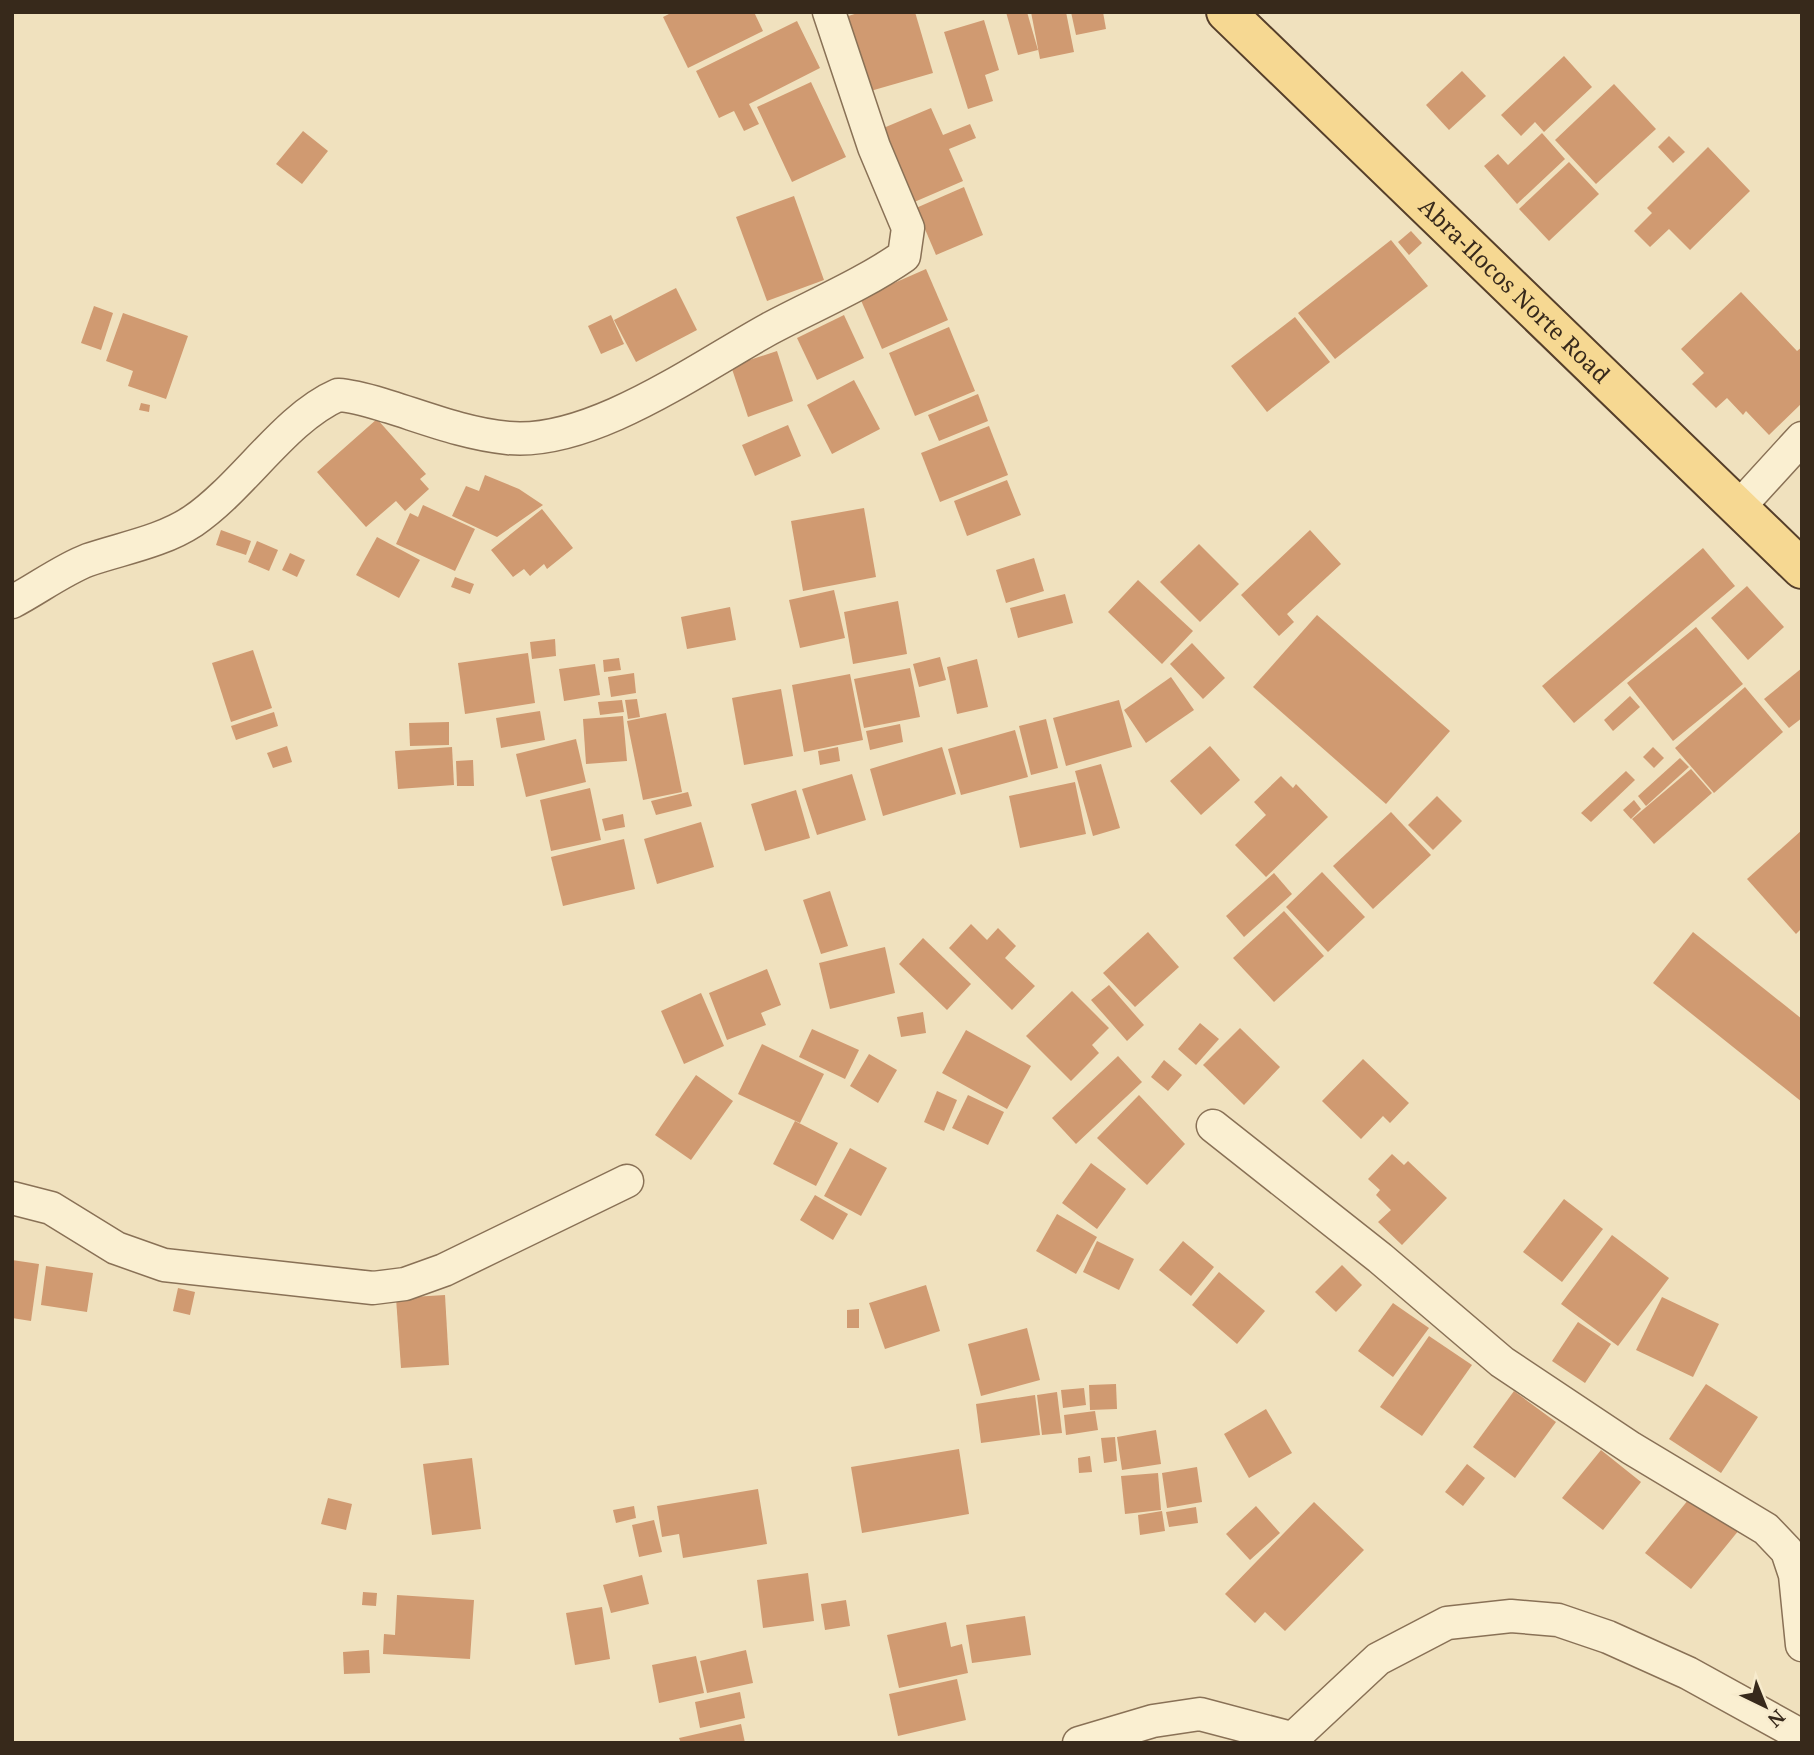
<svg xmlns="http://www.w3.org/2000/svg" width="1814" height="1755" font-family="'Noto Serif',serif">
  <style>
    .building { fill: #d09a71 }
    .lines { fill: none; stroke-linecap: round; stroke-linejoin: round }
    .minor-casing { stroke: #897156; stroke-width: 35 }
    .primary-casing { stroke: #563f2a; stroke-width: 42 }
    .minor { stroke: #faefd1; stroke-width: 32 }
    .primary { stroke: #f6d892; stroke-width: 38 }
    .labels { text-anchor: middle; stroke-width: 5; stroke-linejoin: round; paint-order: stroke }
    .street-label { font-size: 23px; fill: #37291b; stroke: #f7ebcd }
  </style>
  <rect width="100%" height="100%" fill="#f0e1be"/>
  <!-- building -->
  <g class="building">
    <path d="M673 12H754L763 31 688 68 663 17Z"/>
    <path d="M861 12H915L933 73 867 92 845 17Z"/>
    <path d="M1006 12H1027L1038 50 1018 55Z"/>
    <path d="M1031 12H1066L1074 52 1040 59Z"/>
    <path d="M1071 12H1103L1106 29 1076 35Z"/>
    <path d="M984 20 999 70 985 75 993 101 968 109 944 32Z"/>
    <path d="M797 21 820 68 749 104 759 124 744 131 734 111 719 118 696 71Z"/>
    <path d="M1564 56 1592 87 1544 132 1535 122 1521 136 1501 115Z"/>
    <path d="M1462 71 1486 96 1449 130 1426 105Z"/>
    <path d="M811 82 846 157 792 182 757 107Z"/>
    <path d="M1614 84 1656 129 1596 184 1555 140Z"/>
    <path d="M931 108 943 135 970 124 976 138 949 149 963 181 912 203 881 129Z"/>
    <path d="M303 131 328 151 302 184 276 164Z"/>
    <path d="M1542 133 1565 159 1517 204 1484 166 1498 154 1508 165Z"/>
    <path d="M1669 136 1685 152 1673 163 1658 147Z"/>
    <path d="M1708 147 1750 191 1690 250 1669 229 1650 247 1634 231 1652 213 1647 208Z"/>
    <path d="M1569 162 1599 194 1549 241 1519 209Z"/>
    <path d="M964 187 983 235 936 255 916 208Z"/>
    <path d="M794 196 824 280 767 301 736 217Z"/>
    <path d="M1411 231 1422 243 1409 255 1398 242Z"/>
    <path d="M1391 240 1428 286 1335 359 1298 313Z"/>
    <path d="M926 269 948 320 882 349 860 298Z"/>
    <path d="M676 288 697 330 636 362 614 320Z"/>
    <path d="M1741 292 1797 351 1802 347V403L1769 435 1746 411 1743 415 1727 398 1716 408 1692 384 1704 373 1681 349Z"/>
    <path d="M94 306 113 313 101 350 81 343Z"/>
    <path d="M123 313 188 336 166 399 128 386 133 371 106 361Z"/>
    <path d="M611 315 624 344 601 354 588 326Z"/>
    <path d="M844 315 864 358 817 380 797 338Z"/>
    <path d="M1295 317 1330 362 1267 412 1231 366Z"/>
    <path d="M949 327 975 391 915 416 889 353Z"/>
    <path d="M777 351 793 401 748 417 731 366Z"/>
    <path d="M854 380 880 429 832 454 807 405Z"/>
    <path d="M978 394 988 421 939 441 928 415Z"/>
    <path d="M141 403 150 405 149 412 139 410Z"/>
    <path d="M377 419 426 474 420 479 429 489 405 511 396 501 366 527 317 472Z"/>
    <path d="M788 425 801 456 755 476 742 445Z"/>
    <path d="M989 426 1008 475 940 502 921 453Z"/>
    <path d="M485 475 519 489 543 505 497 537 452 516 466 486 479 491Z"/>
    <path d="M1007 480 1021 515 967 536 954 501Z"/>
    <path d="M423 505 475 529 455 571 396 544 410 513 418 517Z"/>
    <path d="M864 508 876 577 803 591 791 521Z"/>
    <path d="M542 509 573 548 547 569 544 564 530 576 524 569 513 577 491 550Z"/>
    <path d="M221 530 251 541 246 555 216 545Z"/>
    <path d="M1310 530 1341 564 1287 614 1294 622 1279 636 1241 595Z"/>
    <path d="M377 537 420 560 399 598 356 575Z"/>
    <path d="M257 541 278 550 269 571 248 562Z"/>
    <path d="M1199 544 1239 584 1200 622 1160 582Z"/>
    <path d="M1703 548 1735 586 1574 723 1542 686Z"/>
    <path d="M290 553 305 560 297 577 282 570Z"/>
    <path d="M1034 558 1044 591 1006 603 996 570Z"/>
    <path d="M455 577 474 584 470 594 451 587Z"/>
    <path d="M1138 580 1193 631 1162 664 1108 612Z"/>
    <path d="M1747 586 1784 627 1748 660 1711 618Z"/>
    <path d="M834 590 845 638 800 648 789 600Z"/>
    <path d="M1065 594 1073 623 1018 638 1010 608Z"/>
    <path d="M898 601 907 654 853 664 844 612Z"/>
    <path d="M730 607 736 640 687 649 681 617Z"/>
    <path d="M1317 615 1450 731 1386 804 1253 687Z"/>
    <path d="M1696 627 1743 684 1673 741 1627 683Z"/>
    <path d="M555 639 556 656 532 659 530 642Z"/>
    <path d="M1192 643 1225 678 1203 699 1170 664Z"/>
    <path d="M253 650 272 708 231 722 212 663Z"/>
    <path d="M528 653 535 703 465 714 458 663Z"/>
    <path d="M940 657 946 680 919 687 913 664Z"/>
    <path d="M619 658 621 670 604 672 603 660Z"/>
    <path d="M977 659 988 707 957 714 947 667Z"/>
    <path d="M595 664 600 695 564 701 559 669Z"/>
    <path d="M910 668 920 717 864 728 854 679Z"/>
    <path d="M1802 668V718L1789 728 1764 699Z"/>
    <path d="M634 673 636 693 611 697 608 677Z"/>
    <path d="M850 674 863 740 804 752 792 685Z"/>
    <path d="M1171 677 1194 710 1146 743 1124 710Z"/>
    <path d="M1745 687 1783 732 1714 793 1675 748Z"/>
    <path d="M781 689 793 756 744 765 732 698Z"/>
    <path d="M1630 696 1640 707 1613 731 1604 720Z"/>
    <path d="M637 699 640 717 628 719 625 700Z"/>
    <path d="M622 700 624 712 600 715 598 702Z"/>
    <path d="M1119 700 1132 747 1066 766 1053 718Z"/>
    <path d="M540 711 545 740 501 748 496 718Z"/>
    <path d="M274 712 278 726 236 740 231 726Z"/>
    <path d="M666 713 682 792 643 800 627 721Z"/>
    <path d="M623 716 627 761 586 764 583 719Z"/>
    <path d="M1046 719 1058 768 1031 775 1019 726Z"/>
    <path d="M449 722V745L410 746 409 723Z"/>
    <path d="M900 724 903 742 870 750 866 731Z"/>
    <path d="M1015 730 1028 777 961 795 948 749Z"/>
    <path d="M576 739 586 782 526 797 516 754Z"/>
    <path d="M287 746 292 762 273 768 267 753Z"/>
    <path d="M1210 746 1240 780 1201 815 1170 781Z"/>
    <path d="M452 747 454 785 398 789 395 751Z"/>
    <path d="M838 747 840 761 820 765 818 751Z"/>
    <path d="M942 747 956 794 883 816 870 769Z"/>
    <path d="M1653 747 1664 758 1654 768 1643 757Z"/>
    <path d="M1680 758 1689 767 1646 806 1638 796Z"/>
    <path d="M473 760 474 786H457L456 761Z"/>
    <path d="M1101 764 1120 828 1093 836 1075 771Z"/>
    <path d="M1691 769 1712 793 1654 844 1632 819Z"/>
    <path d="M1626 771 1635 780 1591 822 1581 813Z"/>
    <path d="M852 774 866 820 817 835 802 789Z"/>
    <path d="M1281 776 1293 788 1296 784 1328 817 1266 877 1235 845 1266 815 1254 802Z"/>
    <path d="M1075 782 1086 834 1020 848 1009 796Z"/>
    <path d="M590 788 601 840 551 851 540 800Z"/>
    <path d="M796 790 810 838 765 851 751 804Z"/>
    <path d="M688 792 692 806 656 815 651 801Z"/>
    <path d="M1437 796 1462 821 1433 850 1408 825Z"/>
    <path d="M1634 800 1641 809 1631 819 1623 810Z"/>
    <path d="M1391 812 1431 855 1373 909 1333 866Z"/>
    <path d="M623 814 625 827 605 831 602 819Z"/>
    <path d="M701 822 714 867 657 884 644 839Z"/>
    <path d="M1802 830V928L1796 934 1747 879Z"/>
    <path d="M624 839 635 889 563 906 551 857Z"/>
    <path d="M1322 872 1365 917 1328 952 1286 907Z"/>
    <path d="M1274 873 1292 894 1244 937 1226 916Z"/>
    <path d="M830 891 848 946 821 954 803 900Z"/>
    <path d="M1284 911 1324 956 1274 1002 1233 958Z"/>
    <path d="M971 924 987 940 998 928 1016 946 1005 958 1035 986 1012 1010 949 948Z"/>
    <path d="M1148 932 1179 967 1135 1007 1103 973Z"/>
    <path d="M1693 932 1802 1019V1102L1653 983Z"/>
    <path d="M923 938 971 984 947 1010 899 964Z"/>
    <path d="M885 947 895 993 830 1009 819 963Z"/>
    <path d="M767 969 781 1005 761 1013 766 1025 727 1040 709 993Z"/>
    <path d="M1109 985 1144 1025 1127 1041 1091 1000Z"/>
    <path d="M1072 991 1109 1028 1092 1045 1099 1053 1071 1081 1026 1036Z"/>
    <path d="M701 993 724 1046 684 1064 661 1011Z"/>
    <path d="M923 1012 926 1033 901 1037 897 1017Z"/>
    <path d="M1200 1023 1219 1039 1196 1065 1178 1049Z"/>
    <path d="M1240 1028 1280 1067 1244 1105 1203 1065Z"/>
    <path d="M812 1029 859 1050 845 1079 799 1057Z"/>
    <path d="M966 1030 1031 1066 1007 1109 942 1073Z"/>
    <path d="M762 1044 824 1074 800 1123 738 1094Z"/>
    <path d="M869 1054 897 1070 878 1103 850 1086Z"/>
    <path d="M1118 1056 1142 1082 1076 1144 1052 1118Z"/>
    <path d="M1363 1059 1409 1103 1390 1123 1383 1116 1361 1139 1322 1101Z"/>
    <path d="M1164 1060 1182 1075 1168 1091 1151 1077Z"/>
    <path d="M696 1075 733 1101 691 1160 655 1135Z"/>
    <path d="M937 1091 957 1100 944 1131 924 1122Z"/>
    <path d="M968 1095 1004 1112 988 1145 952 1128Z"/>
    <path d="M1139 1095 1185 1144 1147 1185 1097 1138Z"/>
    <path d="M795 1121 838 1143 816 1186 773 1164Z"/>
    <path d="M850 1148 887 1168 861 1216 824 1196Z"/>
    <path d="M1392 1154 1404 1165 1408 1161 1447 1198 1402 1245 1378 1222 1391 1210 1376 1195 1380 1190 1368 1179Z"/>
    <path d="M1091 1163 1126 1189 1097 1229 1062 1203Z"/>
    <path d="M815 1195 848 1214 833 1240 800 1220Z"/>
    <path d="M1564 1199 1603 1229 1562 1282 1523 1252Z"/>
    <path d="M1057 1214 1097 1237 1076 1274 1036 1251Z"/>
    <path d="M1612 1235 1669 1278 1618 1346 1561 1304Z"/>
    <path d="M1097 1241 1134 1259 1119 1290 1083 1272Z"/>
    <path d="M1183 1241 1214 1267 1191 1296 1159 1270Z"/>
    <path d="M12 1260 39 1264 31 1321 12 1318Z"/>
    <path d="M1342 1265 1362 1285 1336 1312 1315 1292Z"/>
    <path d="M46 1266 93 1273 87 1312 41 1305Z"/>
    <path d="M1219 1272 1265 1311 1237 1344 1192 1305Z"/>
    <path d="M926 1285 940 1331 885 1349 869 1303Z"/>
    <path d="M178 1288 195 1292 190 1315 173 1311Z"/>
    <path d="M445 1295 449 1365 401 1368 396 1298Z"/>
    <path d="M1662 1297 1719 1324 1693 1377 1636 1350Z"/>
    <path d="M1393 1303 1429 1328 1393 1377 1358 1351Z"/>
    <path d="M859 1309V1328H847V1310Z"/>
    <path d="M1578 1322 1611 1344 1585 1383 1552 1361Z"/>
    <path d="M1027 1328 1040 1380 981 1396 968 1344Z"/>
    <path d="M1429 1336 1472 1365 1422 1436 1380 1407Z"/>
    <path d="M1116 1384 1117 1409 1090 1410 1089 1385Z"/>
    <path d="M1706 1384 1758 1417 1721 1473 1669 1439Z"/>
    <path d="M1084 1388 1086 1405 1063 1408 1061 1390Z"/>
    <path d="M1514 1391 1556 1422 1515 1478 1473 1447Z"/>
    <path d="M1057 1392 1062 1433 1042 1435 1037 1395Z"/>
    <path d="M1035 1395 1040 1435 981 1443 976 1404Z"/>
    <path d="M1266 1409 1292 1453 1249 1478 1224 1434Z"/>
    <path d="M1095 1411 1098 1430 1066 1435 1064 1415Z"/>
    <path d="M1156 1430 1161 1464 1122 1470 1117 1437Z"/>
    <path d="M1115 1437 1117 1461 1104 1463 1101 1438Z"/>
    <path d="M959 1449 969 1514 862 1533 851 1467Z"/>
    <path d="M1601 1450 1641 1482 1603 1530 1562 1498Z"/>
    <path d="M1090 1456 1092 1472 1079 1473 1078 1458Z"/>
    <path d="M472 1458 481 1529 432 1535 423 1464Z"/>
    <path d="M1467 1464 1485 1478 1463 1506 1445 1492Z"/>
    <path d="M1197 1467 1202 1502 1167 1508 1162 1473Z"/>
    <path d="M1158 1473 1161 1510 1125 1514 1121 1476Z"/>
    <path d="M758 1489 767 1544 683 1558 679 1534 662 1537 657 1506Z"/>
    <path d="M1693 1494 1739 1530 1691 1589 1645 1553Z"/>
    <path d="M328 1498 352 1504 346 1530 321 1524Z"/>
    <path d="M1314 1502 1364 1550 1285 1631 1265 1612 1255 1623 1225 1594Z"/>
    <path d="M634 1506 636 1518 616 1523 613 1510Z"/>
    <path d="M1256 1506 1280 1533 1250 1560 1226 1534Z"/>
    <path d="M1196 1507 1198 1523 1169 1527 1166 1512Z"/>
    <path d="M1162 1511 1165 1531 1140 1535 1138 1515Z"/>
    <path d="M654 1520 662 1552 639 1557 632 1525Z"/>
    <path d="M808 1573 814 1621 763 1628 757 1580Z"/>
    <path d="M642 1575 649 1604 611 1613 603 1585Z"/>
    <path d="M363 1592 377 1593 376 1606 362 1605Z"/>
    <path d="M397 1595 474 1600 470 1659 383 1654 384 1634 395 1635Z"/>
    <path d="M846 1600 850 1626 825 1630 821 1604Z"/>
    <path d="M602 1607 610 1659 575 1665 566 1613Z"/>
    <path d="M1025 1616 1031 1655 972 1663 966 1625Z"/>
    <path d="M946 1622 951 1647 962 1644 968 1673 899 1688 887 1635Z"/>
    <path d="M369 1650 370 1673 344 1674 343 1652Z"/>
    <path d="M746 1650 753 1683 707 1693 700 1661Z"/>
    <path d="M696 1656 704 1693 659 1703 652 1665Z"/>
    <path d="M957 1679 966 1720 898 1736 889 1694Z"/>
    <path d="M740 1692 745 1718 700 1728 695 1702Z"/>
    <path d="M741 1724 745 1743H681L679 1738Z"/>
  </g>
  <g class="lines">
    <defs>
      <g id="minor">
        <path d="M1738 508 1802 438"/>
        <path d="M12 602C37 589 62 570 88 560 123 548 161 542 193 521 243 487 285 418 338 395 356 396 373 402 390 407 428 419 467 434 508 438 591 446 698 368 769 329 814 305 862 285 904 256L908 228 874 147 829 12"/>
        <path d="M1213 1126 1380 1258 1502 1362 1631 1448 1766 1529 1787 1551 1795 1575 1802 1645"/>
        <path d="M12 1198 51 1208 116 1248 164 1265 373 1288 405 1284 444 1270 627 1181"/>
        <path d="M1079 1743 1153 1721 1200 1714 1291 1738"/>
        <path d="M1288 1743 1378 1659 1447 1623 1511 1616 1558 1620 1608 1637 1688 1673 1802 1736"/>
      </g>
      <g id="primary">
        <path id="s1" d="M1226 12 1802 569"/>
      </g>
    </defs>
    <!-- minor casing -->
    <use href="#minor" class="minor-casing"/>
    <!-- primary casing -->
    <use href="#primary" class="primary-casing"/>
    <!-- minor -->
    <use href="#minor" class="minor"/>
    <!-- primary -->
    <use href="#primary" class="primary"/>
  </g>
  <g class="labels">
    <!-- street labels -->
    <g class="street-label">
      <text dy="8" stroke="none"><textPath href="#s1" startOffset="401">Abra-Ilocos Norte Road</textPath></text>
    </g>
  </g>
  <!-- border -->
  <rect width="1814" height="1755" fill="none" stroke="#37291b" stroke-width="28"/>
  <!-- north arrow -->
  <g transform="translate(1765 1706) rotate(137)" stroke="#f7ebcd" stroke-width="5" paint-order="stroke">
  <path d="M0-5L12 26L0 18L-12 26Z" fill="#37291b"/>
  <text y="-10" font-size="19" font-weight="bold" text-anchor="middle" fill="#37291b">N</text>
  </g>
</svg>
